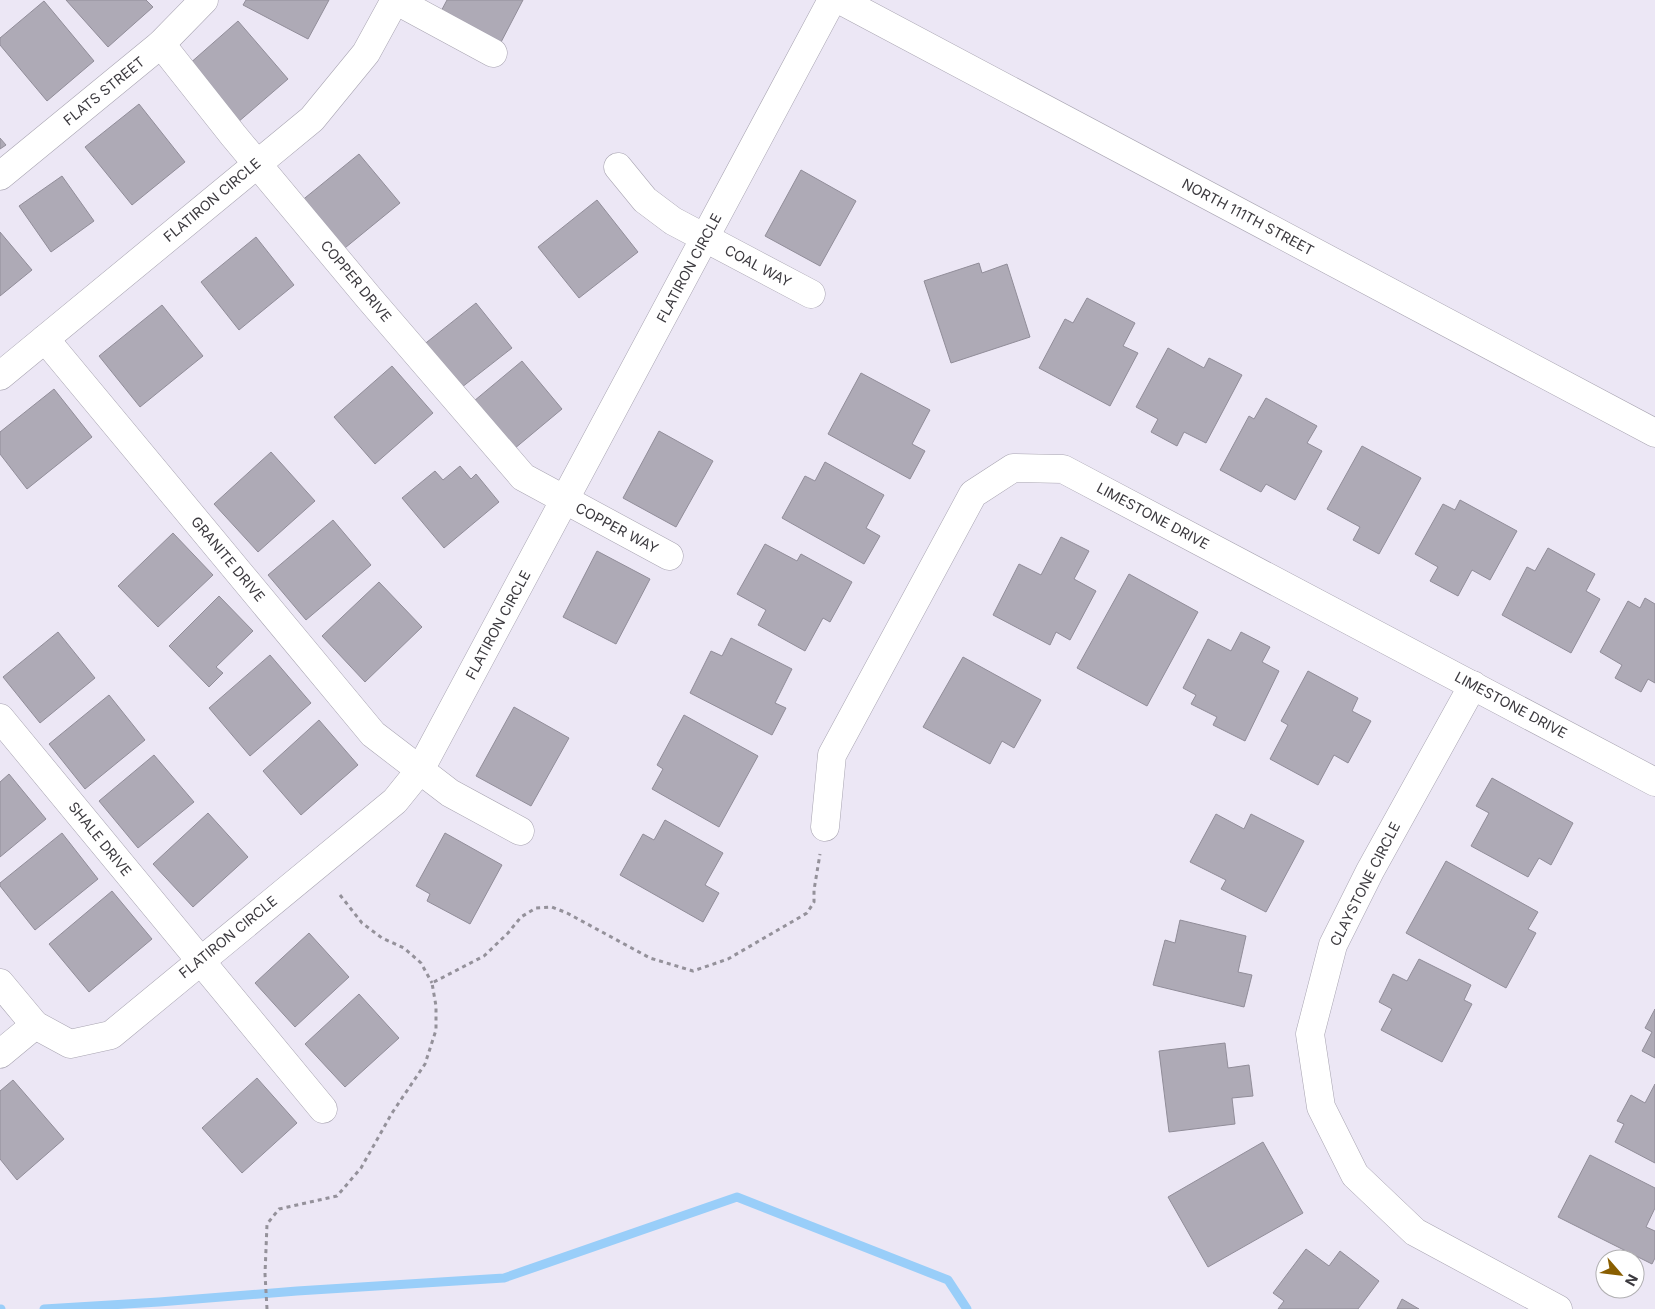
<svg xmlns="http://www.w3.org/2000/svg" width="1655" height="1309" font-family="Inter,sans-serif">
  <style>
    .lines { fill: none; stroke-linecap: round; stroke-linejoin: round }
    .stream { stroke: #99cef9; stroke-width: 9 }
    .building { fill: #aeaab6; stroke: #918d99 }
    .street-casing { stroke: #a8a4b1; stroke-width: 29 }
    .path { stroke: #94919a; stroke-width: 3; stroke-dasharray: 4 4; stroke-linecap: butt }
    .street { stroke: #fff; stroke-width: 28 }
    .labels { text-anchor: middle; stroke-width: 4; stroke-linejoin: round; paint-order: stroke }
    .street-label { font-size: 14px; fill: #3c3a3f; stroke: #fff }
  </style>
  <rect width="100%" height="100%" fill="#ece7f5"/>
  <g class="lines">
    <!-- stream -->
    <g class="stream">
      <path d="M0 1309H1"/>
      <path d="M44 1309 159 1302 297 1291 504 1278 737 1197 948 1280 967 1309"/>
    </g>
  </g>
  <!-- building -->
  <g class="building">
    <path d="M66 0H146L153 7 108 47Z"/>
    <path d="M246 0H329L308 39 243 5Z"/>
    <path d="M447 0H523L499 46 439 15Z"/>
    <path d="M44 1 94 61 47 101 0 45V38Z"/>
    <path d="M238 21 288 79 237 123 188 65Z"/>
    <path d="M139 104 185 162 132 205 85 147Z"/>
    <path d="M0 138 6 145 0 149Z"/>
    <path d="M359 154 400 203 340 252 300 202Z"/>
    <path d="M801 170 856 201 820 266 765 236Z"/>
    <path d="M62 176 94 221 51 252 19 206Z"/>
    <path d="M597 200 638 252 579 298 538 247Z"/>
    <path d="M0 232 32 270 0 296Z"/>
    <path d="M256 237 294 285 239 330 201 282Z"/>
    <path d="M979 263 982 273 1007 264 1030 337 951 363 924 281Z"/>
    <path d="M1087 298 1135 323 1123 346 1138 353 1110 406 1039 368 1065 319 1073 323Z"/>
    <path d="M476 303 512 348 457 391 422 346Z"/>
    <path d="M162 305 203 356 140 407 99 356Z"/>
    <path d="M1168 348 1204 368 1209 358 1242 375 1206 443 1184 432 1177 446 1151 432 1158 419 1136 407Z"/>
    <path d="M522 361 562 409 508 454 468 406Z"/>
    <path d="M392 366 433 413 375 464 334 417Z"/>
    <path d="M861 373 930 410 912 444 925 451 910 479 828 434Z"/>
    <path d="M54 389 92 437 27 489 0 454V432Z"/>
    <path d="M1266 398 1317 426 1307 443 1322 451 1295 500 1266 484 1261 492 1220 470 1249 416 1254 419Z"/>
    <path d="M659 431 713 461 676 527 623 498Z"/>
    <path d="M1362 446 1421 478 1379 554 1353 540 1360 527 1327 509Z"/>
    <path d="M271 452 315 501 258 552 214 504Z"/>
    <path d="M825 462 884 495 866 528 880 536 864 564 782 518 805 476 815 481Z"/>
    <path d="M460 466 471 479 476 474 499 502 444 548 402 498 435 471 443 480Z"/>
    <path d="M1460 500 1517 531 1490 580 1472 570 1458 596 1430 581 1438 567 1415 554 1443 504 1455 510Z"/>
    <path d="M333 520 371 565 306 620 268 575Z"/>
    <path d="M173 533 213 575 158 627 118 586Z"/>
    <path d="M1061 537 1089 551 1074 579 1096 591 1070 640 1056 632 1050 645 993 615 1019 564 1041 575Z"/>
    <path d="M765 544 797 561 801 554 852 582 830 622 823 618 805 651 758 625 766 610 737 594Z"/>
    <path d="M1548 548 1595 574 1586 591 1600 599 1571 653 1502 615 1527 567 1535 571Z"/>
    <path d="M597 551 650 579 616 644 563 617Z"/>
    <path d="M1129 574 1198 612 1147 706 1077 668Z"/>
    <path d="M379 582 422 627 365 682 322 636Z"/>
    <path d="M219 596 253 631 216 667 223 673 209 687 169 646Z"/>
    <path d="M1645 598 1655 604V683L1648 679 1641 692 1615 678 1622 665 1600 652 1628 601 1640 608Z"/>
    <path d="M58 632 95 678 40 723 3 677Z"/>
    <path d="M1241 632 1270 647 1262 662 1279 671 1245 741 1213 725 1217 717 1191 704 1196 695 1183 688 1208 639 1231 651Z"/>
    <path d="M731 638 792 669 775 703 786 708 772 735 690 693 711 651 722 656Z"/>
    <path d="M270 655 311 703 250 756 209 708Z"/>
    <path d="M963 657 1041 700 1014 748 1002 741 990 764 923 727Z"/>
    <path d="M1308 671 1358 698 1352 711 1371 721 1348 763 1334 755 1318 785 1270 759 1288 725 1281 721Z"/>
    <path d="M109 695 145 740 85 789 49 744Z"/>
    <path d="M514 707 569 738 531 806 476 776Z"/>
    <path d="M684 715 758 756 719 827 652 789 663 769 657 765Z"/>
    <path d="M319 720 358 765 301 815 263 771Z"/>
    <path d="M154 755 194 802 138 848 99 801Z"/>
    <path d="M9 774 46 819 0 857V782Z"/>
    <path d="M1492 778 1573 823 1551 865 1539 858 1528 877 1471 846 1489 813 1476 806Z"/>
    <path d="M208 813 248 857 193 907 153 864Z"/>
    <path d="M1216 814 1244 829 1251 814 1304 841 1266 912 1221 889 1226 880 1190 862Z"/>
    <path d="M665 820 723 853 705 885 719 893 703 922 620 875 643 834 654 840Z"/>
    <path d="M62 833 98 879 35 930 0 886V883Z"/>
    <path d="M445 833 502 865 470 924 427 901 430 894 416 886Z"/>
    <path d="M1446 861 1538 912 1528 929 1536 933 1506 988 1406 933Z"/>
    <path d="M112 891 152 939 89 992 49 944Z"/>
    <path d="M1180 920 1246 936 1238 972 1252 975 1244 1007 1153 985 1165 940 1175 943Z"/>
    <path d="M309 933 349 977 295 1027 255 983Z"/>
    <path d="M1419 959 1471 985 1464 1000 1472 1004 1442 1062 1381 1030 1392 1009 1379 1002 1393 974 1407 981Z"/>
    <path d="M359 994 399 1038 345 1087 305 1044Z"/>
    <path d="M1655 1009V1058L1642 1051 1652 1032 1645 1028Z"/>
    <path d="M1225 1043 1228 1068 1249 1065 1253 1096 1232 1098 1235 1124 1169 1132 1159 1051Z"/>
    <path d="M257 1078 297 1123 242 1173 202 1128Z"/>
    <path d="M13 1080 64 1139 17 1180 0 1159V1091Z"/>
    <path d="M1655 1084V1163L1615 1142 1624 1124 1617 1121 1631 1095 1645 1103Z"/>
    <path d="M1263 1142 1303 1213 1208 1267 1168 1197Z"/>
    <path d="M1590 1155 1655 1188V1208L1646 1227 1655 1231V1258L1652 1264 1558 1217Z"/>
    <path d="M1306 1249 1329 1266 1340 1251 1379 1281 1358 1309H1278L1284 1301 1273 1293Z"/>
    <path d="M1402 1299 1419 1309H1397Z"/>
  </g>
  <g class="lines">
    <defs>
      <g id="street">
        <path d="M395 0 493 53"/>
        <path d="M840 0 1655 433"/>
        <path d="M161 44 233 135 369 298 523 477 669 556"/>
        <path d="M618 167 645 200 673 221 811 294"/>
        <path d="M0 176 161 44 204 0"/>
        <path d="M45 339 373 734 450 793 520 831"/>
        <path d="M0 376 312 119 366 53 395 0"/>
        <path d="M1473 685 1370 871 1333 945 1310 1034 1321 1107 1355 1175 1415 1232 1558 1309"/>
        <path d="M0 718 323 1109"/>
        <path d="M825 827 832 755 973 494 1013 468 1063 469 1655 782"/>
        <path d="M0 983 35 1025 70 1044 111 1035 395 801 420 770 832 0"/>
        <path d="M0 1054 35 1025"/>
      </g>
    </defs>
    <!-- street casing -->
    <use href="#street" class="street-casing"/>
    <!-- path -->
    <g class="path">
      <path d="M340 895 362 923 382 938 404 948 421 963 432 983"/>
      <path d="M267 1309 265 1274 267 1224 279 1209 337 1196 361 1168 392 1113 425 1064 436 1030V1006L432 983 484 956 508 933 521 917 536 908 552 907 567 913 650 958 693 971 728 959 807 913 814 902V890L820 854"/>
    </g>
    <!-- street -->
    <use href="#street" class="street"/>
  </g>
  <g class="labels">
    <!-- street labels -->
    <g class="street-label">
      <text transform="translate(104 91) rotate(-39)" y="5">FLATS STREET</text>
      <text transform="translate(212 200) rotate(-40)" y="5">FLATIRON CIRCLE</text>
      <text transform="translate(1248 217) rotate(28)" y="5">NORTH 111TH STREET</text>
      <text transform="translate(758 266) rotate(28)" y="5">COAL WAY</text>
      <text transform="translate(689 268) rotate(-62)" y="5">FLATIRON CIRCLE</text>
      <text transform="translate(356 281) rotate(50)" y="5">COPPER DRIVE</text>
      <text transform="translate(1153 516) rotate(28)" y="5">LIMESTONE DRIVE</text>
      <text transform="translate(617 528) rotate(28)" y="5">COPPER WAY</text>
      <text transform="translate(228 559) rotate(50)" y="5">GRANITE DRIVE</text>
      <text transform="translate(498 625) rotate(-62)" y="5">FLATIRON CIRCLE</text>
      <text transform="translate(1511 705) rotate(28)" y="5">LIMESTONE DRIVE</text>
      <text transform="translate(100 839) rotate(51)" y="5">SHALE DRIVE</text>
      <text transform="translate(1365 884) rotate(-63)" y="5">CLAYSTONE CIRCLE</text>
      <text transform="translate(228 937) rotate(-39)" y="5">FLATIRON CIRCLE</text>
    </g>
  </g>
  <!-- north arrow -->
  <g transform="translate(1620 1274) rotate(118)"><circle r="24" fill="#ffffff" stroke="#b1b0b2"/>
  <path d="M0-4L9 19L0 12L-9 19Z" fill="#895e00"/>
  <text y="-8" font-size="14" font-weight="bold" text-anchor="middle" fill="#3c3a3f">N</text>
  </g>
</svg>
